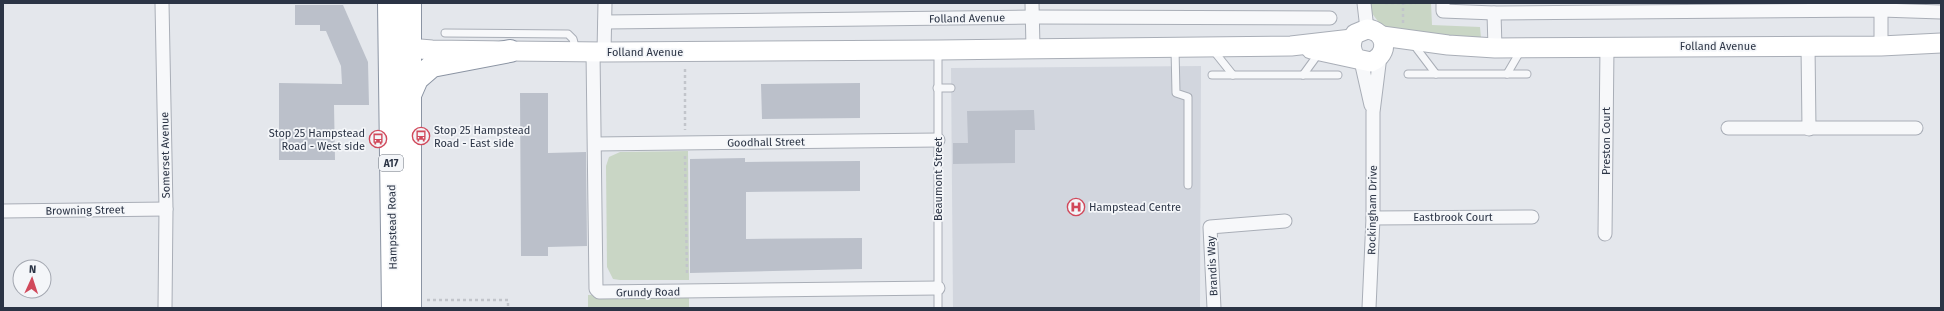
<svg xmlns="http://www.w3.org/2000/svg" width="1944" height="311" font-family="'Fira Sans',sans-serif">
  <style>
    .built { fill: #d2d6de }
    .green { fill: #c9d6c5 }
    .building { fill: #bbc0ca }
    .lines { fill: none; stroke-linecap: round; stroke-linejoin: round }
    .lane-casing { stroke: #a9aeb7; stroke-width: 9 }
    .street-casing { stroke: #a9aeb7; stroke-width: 15 }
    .secondary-casing { stroke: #a9aeb7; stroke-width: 21 }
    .highway-casing { stroke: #8b94a3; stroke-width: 24 }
    .path { stroke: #c2c5cb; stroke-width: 2.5; stroke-dasharray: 3 3; stroke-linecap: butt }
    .lane { stroke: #f7f8fa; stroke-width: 7 }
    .street { stroke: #f7f8fa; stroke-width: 13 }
    .secondary { stroke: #fff; stroke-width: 19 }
    .highway { stroke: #fff; stroke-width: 22 }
    .labels { text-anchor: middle; stroke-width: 3.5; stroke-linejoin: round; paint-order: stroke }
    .shield { fill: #f4f6f9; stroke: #676e7b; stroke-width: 1 }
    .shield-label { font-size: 10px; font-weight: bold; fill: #2b3445 }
    .street-label { font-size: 11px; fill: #2b3445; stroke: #f4f6f9 }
    .poi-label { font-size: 11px; fill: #2b3445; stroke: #f4f6f9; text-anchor: start }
  </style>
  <rect width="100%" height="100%" fill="#e4e7ec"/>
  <!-- built -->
  <path class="built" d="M1201 66 1200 308H953L951 68Z"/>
  <!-- green -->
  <g class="green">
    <path d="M1371 3H1431L1432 25 1480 27 1481 38 1389 36 1371 12Z"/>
    <path d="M688 151 689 280H620L613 279 607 267 606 166 609 157 620 152Z"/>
    <rect x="588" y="295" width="101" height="13"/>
  </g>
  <!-- building -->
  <g class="building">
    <path d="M295 5H343L368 62 369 105H334L335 160H279V83L342 84 341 66 326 31H320V25H295Z"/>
    <path d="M860 83V118L762 119 761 84Z"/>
    <path d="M520 93H548V153L586 152 587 246 548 247V256H521Z"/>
    <path d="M1034 110 1035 130H1015V163L953 164V143H968L967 111Z"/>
    <path d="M745 158V162L860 161V191L746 192V239L862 238V269L690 273V159Z"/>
  </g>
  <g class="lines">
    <defs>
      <g id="lane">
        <path d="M445 33 568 34 573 39 576 50"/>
        <path d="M1175 49 1176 93 1188 97V185"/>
        <path d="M1417 49 1436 74"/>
        <path d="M938 50V308"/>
        <path d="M1213 50 1233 75"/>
        <path d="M1408 74H1527"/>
        <path d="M1507 74 1521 50"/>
        <path d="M1212 75H1338"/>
        <path d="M1303 75 1319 53"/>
        <path d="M937 88H951"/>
      </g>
      <g id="street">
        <path d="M162 3 166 209 165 308"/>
        <path d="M1032 3 1033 48"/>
        <path d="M1364 3 1367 29"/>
        <path d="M1443 3V11L1494 13 1881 10 1941 12"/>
        <path d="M1494 13 1495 48"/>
        <path d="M605 22 1033 17 1330 18"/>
        <path d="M1808 46 1809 129"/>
        <path d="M1881 46V3"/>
        <path d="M593 52 596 289 599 292 938 288"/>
        <path d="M604 52 605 3"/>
        <path d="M1361 61 1371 105"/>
        <path d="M1728 128H1916"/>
        <path d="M595 144 938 140"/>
        <path d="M3 211 166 209"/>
        <path d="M1373 218 1532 217"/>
        <path d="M1605 234 1607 47"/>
        <path d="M1214 308 1210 227 1285 221"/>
        <path d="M1369 308 1373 218V112L1380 56"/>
      </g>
      <g id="secondary">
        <path d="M1382 36 1448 45 1495 48 1881 46 1941 43"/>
        <path d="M396 47 432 50 604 52 938 50 1291 46 1352 39"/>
        <path d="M1311 49 1371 62C1390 54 1387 31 1367 29L1355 34C1350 43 1350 50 1356 58"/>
      </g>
      <g id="highway">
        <path d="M389 3 393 308"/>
        <path d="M410 3V308"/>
        <path d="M410 95 417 79 432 66 510 51"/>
      </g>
    </defs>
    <!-- lane casing -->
    <use href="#lane" class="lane-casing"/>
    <!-- street casing -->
    <use href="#street" class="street-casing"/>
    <!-- secondary casing -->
    <use href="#secondary" class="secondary-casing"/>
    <!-- highway casing -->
    <use href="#highway" class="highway-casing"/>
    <!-- path -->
    <g class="path">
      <path d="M1385 3H1416"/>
      <path d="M1403 23V4"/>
      <path d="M685 69V130"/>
      <path d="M685 156 687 275"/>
      <path d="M427 300H508V308"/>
    </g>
    <!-- lane -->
    <use href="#lane" class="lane"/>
    <!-- street -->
    <use href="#street" class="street"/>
    <!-- secondary -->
    <use href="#secondary" class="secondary"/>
    <!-- highway -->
    <use href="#highway" class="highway"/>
  </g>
  <!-- icons -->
  <defs>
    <symbol id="bus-ring" viewBox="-11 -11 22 22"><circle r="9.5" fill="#f4f6f9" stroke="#d1495b" stroke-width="1.5"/><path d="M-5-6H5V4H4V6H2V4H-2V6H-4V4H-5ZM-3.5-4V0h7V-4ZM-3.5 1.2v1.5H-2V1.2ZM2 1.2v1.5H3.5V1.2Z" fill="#d1495b"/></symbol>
    <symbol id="hospital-ring" viewBox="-11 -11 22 22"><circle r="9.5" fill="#f4f6f9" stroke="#d1495b" stroke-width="1.5"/><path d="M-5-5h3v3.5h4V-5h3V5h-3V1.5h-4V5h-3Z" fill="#d1495b"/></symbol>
  </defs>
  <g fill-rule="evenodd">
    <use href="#bus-ring" x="411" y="126" width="20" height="20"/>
    <use href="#bus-ring" x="368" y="129" width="20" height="20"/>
    <use href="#hospital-ring" x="1066" y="197" width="20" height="20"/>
  </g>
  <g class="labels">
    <!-- shield labels -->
    <rect class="shield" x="379" y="155" width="24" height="16" rx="3"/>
    <g class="shield-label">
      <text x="391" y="167">A17</text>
    </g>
    <!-- street labels -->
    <g class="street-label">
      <text transform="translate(967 18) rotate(-1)" y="4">Folland Avenue</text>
      <text x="1718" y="50">Folland Avenue</text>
      <text x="645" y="56">Folland Avenue</text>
      <text transform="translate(1606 141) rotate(-90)" y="4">Preston Court</text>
      <text transform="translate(766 142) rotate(-1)" y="4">Goodhall Street</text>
      <text transform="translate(165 155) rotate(-91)" y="4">Somerset Avenue</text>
      <text transform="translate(938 179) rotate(-90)" y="4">Beaumont Street</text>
      <text transform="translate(85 210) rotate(-1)" y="4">Browning Street</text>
      <text transform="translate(1372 210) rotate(-89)" y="4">Rockingham Drive</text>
      <text x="1453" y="221">Eastbrook Court</text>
      <text transform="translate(392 227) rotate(-91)" y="4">Hampstead Road</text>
      <text transform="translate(1212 266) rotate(-93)" y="4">Brandis Way</text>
      <text transform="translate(648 292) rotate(-1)" y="4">Grundy Road</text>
    </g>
    <!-- poi labels -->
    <g class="poi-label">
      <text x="434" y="134">Stop 25 Hampstead<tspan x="434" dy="13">Road - East side</tspan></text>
      <text x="365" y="137" text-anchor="end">Stop 25 Hampstead<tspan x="365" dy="13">Road - West side</tspan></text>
      <text x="1089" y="211">Hampstead Centre</text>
    </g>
  </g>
  <!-- border -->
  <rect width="1944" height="311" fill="none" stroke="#2b3445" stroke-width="8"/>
  <!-- north arrow -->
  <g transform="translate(32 279) rotate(3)"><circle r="19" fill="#f4f6f9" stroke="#a4a8b1"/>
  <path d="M0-3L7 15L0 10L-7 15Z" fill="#d1495b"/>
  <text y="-6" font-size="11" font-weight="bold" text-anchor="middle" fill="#2b3445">N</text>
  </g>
</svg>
